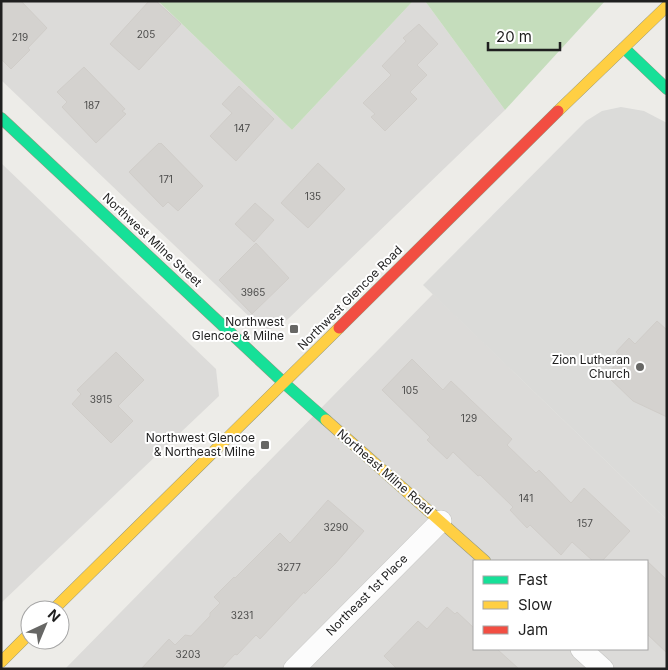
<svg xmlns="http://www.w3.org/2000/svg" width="668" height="670" font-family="Inter,sans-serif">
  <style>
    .residential { fill: #dcdbd9; fill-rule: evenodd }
    .religious { fill: #dbdbd9 }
    .forest { fill: #c5ddbc }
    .building { fill: #d4d2cf; stroke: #d0cdc9 }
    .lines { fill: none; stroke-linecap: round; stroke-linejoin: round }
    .street-casing { stroke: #c6c6c4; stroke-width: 22 }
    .fast-casing { stroke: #94987f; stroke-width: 12 }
    .slow-casing { stroke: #94987f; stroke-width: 12 }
    .jam-casing { stroke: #94987f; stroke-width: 12 }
    .street { stroke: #fcfcfc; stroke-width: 21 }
    .fast { stroke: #16e098; stroke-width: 11 }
    .slow { stroke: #ffcf43; stroke-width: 11 }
    .jam { stroke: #f24e42; stroke-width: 11 }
    .poi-dot { fill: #676765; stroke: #fff; stroke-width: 2 }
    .labels { text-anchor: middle; stroke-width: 4; stroke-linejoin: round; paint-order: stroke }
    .number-label { font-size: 10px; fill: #4c4c4b }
    .street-label { font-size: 12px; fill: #1f1f1f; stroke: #fff }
    .poi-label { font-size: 12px; fill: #1f1f1f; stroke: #fff; text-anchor: end }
  </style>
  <rect width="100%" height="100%" fill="#edece8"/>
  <!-- residential -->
  <g class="residential">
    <path d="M1 1H158L292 130 413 1H425L505 110 288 319 279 326 267 330 258 325 1 80Z"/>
    <path d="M1 163 216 369 219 396 1 603Z"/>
    <path d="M433 294 667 520V669H65ZM474 561H647V649H474Z"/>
  </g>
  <!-- religious -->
  <path class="religious" d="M621 107 644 111 667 123V520L423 285 586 121 602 111Z"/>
  <!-- forest -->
  <g class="forest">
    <path d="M158 1H413L292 130Z"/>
    <path d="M425 1H605L505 110Z"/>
  </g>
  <!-- building -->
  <g class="building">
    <path d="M1 1H21L47 28 28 48 30 50 11 69 1 59Z"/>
    <path d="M149 1H156L181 24 139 70 110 44Z"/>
    <path d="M419 24 438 44 417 65 427 75 410 92 417 99 385 131 371 117 375 114 363 103 391 75 382 66 406 41 403 38Z"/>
    <path d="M84 67 125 109 122 111 126 114 96 143 62 107 67 102 57 92Z"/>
    <path d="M239 86 274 119 236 161 210 136 232 113 222 104Z"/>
    <path d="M159 143 160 144 161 143 203 186 178 211 168 202 163 207 129 172Z"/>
    <path d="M318 163 345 189 308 228 281 203Z"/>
    <path d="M255 203 274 220 254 242 235 224Z"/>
    <path d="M256 243 289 278 252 314 219 280Z"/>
    <path d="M657 321 667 330V417L633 401 606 375 622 358 616 352 629 338 635 344Z"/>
    <path d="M116 352 144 380 118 406 133 421 111 443 72 404 81 394 77 390Z"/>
    <path d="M412 359 443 390 451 381 512 439 507 445 536 473 539 470 571 503 584 488 630 531 602 561H593L572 542 561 555 530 525 527 528 510 510 513 507 480 475 478 476 453 452 447 459 427 440 430 437 382 390Z"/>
    <path d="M328 500 364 531 335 564 305 594 304 592 260 639 256 635 237 655 235 654 221 669H141L169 639 175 645 185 635 191 636 210 616V613L220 603 214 597 234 577 235 578 280 533 290 543Z"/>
    <path d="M647 561 667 580V653L647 634Z"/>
    <path d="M447 607 455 614 457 612 474 628V649H497L519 669H397L384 656 418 621 427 629Z"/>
  </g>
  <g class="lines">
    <defs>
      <g id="street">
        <path d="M581 649 603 669"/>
        <path d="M294 669 441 521"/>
      </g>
      <g id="fast">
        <path d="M624 48 667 89"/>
        <path d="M1 118 284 383 326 420"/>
      </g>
      <g id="slow">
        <path d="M558 111 667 6"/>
        <path d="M326 420 485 561"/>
        <path d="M53 610 339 328"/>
        <path d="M1 662 30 633"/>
      </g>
      <path id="jam" d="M339 328 558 111"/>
    </defs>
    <!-- street casing -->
    <use href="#street" class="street-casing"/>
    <!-- fast casing -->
    <use href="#fast" class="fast-casing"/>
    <!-- slow casing -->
    <use href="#slow" class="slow-casing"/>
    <!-- jam casing -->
    <use href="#jam" class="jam-casing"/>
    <!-- street -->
    <use href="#street" class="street"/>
    <!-- fast -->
    <use href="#fast" class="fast"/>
    <!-- slow -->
    <use href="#slow" class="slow"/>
    <!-- jam -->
    <use href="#jam" class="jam"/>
  </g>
  <!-- markers -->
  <g class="poi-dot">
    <rect x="289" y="324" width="10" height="10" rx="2.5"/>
    <circle cx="640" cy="367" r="5"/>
    <rect x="260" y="440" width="10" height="10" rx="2.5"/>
  </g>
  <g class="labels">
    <!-- number labels -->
    <g class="number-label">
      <text x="146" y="38">205</text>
      <text x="20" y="41">219</text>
      <text x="92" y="109">187</text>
      <text x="242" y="132">147</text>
      <text x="166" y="183">171</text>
      <text x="313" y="200">135</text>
      <text x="253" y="296">3965</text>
      <text x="410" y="394">105</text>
      <text x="101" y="403">3915</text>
      <text x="469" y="422">129</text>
      <text x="526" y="502">141</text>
      <text x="585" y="527">157</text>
      <text x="336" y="531">3290</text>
      <text x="289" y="571">3277</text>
      <text x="242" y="619">3231</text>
      <text x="188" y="658">3203</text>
    </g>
    <!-- street labels -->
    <g class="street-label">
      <text transform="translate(152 240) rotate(43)" y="4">Northwest Milne Street</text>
      <text transform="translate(350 298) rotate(-45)" y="4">Northwest Glencoe Road</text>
      <text transform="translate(385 472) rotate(41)" y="4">Northeast Milne Road</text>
      <text transform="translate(367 595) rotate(-45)" y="4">Northeast 1st Place</text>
    </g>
    <!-- poi labels -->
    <g class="poi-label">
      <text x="284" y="326">Northwest<tspan x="284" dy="14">Glencoe &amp; Milne</tspan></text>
      <text x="630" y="364">Zion Lutheran<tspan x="630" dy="14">Church</tspan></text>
      <text x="255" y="442">Northwest Glencoe<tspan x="255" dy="14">&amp; Northeast Milne</tspan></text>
    </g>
  </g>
  <!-- border -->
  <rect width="668" height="670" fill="none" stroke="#1f1f1f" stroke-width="5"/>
  <!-- legend -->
  <rect x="473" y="560" width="175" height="90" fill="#ffffff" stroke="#a5a5a5"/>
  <rect x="483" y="576" width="25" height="8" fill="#16e098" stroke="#a5a5a5"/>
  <text x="518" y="585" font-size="15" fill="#1f1f1f">Fast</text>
  <rect x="483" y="601" width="25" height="8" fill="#ffcf43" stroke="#a5a5a5"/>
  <text x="518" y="610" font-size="15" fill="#1f1f1f">Slow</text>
  <rect x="483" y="626" width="25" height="8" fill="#f24e42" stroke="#a5a5a5"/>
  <text x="518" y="635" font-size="15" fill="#1f1f1f">Jam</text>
  <!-- north arrow -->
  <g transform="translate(45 625) rotate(44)"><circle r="24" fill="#ffffff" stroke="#a5a5a5"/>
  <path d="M0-4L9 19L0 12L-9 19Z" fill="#676765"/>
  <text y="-8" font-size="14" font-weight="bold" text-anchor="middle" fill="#1f1f1f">N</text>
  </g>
  <!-- scale -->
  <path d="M488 42v8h72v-8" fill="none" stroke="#1f1f1f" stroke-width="2.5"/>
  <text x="496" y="42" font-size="15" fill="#1f1f1f" stroke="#ffffff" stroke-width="4" paint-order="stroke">20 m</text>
</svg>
